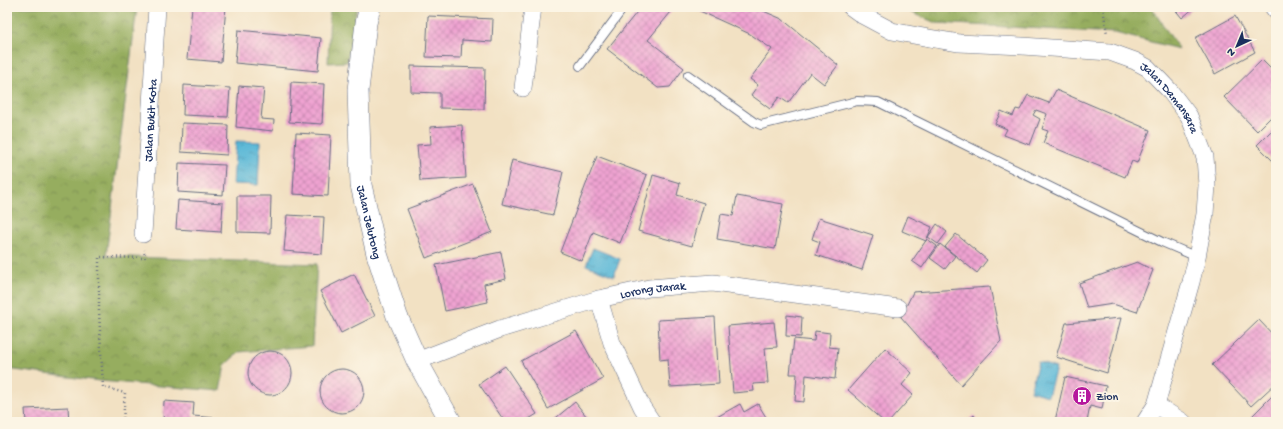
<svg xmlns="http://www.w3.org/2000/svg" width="1283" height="429" font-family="'Gochi Hand',sans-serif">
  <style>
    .forest { fill: url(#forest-crowns); stroke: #586e5e }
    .water { fill: url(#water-ripples); stroke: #3a739a }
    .building { fill: url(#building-cross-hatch) }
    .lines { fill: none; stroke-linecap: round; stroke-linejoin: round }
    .service-casing { stroke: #666d81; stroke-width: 10 }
    .minor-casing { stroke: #666d81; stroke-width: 18 }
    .tertiary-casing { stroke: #666d81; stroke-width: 22 }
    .path { stroke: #666d81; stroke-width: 2.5; stroke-dasharray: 1 3; stroke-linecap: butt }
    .service { stroke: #fff; stroke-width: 8 }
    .minor { stroke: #fff; stroke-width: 17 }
    .tertiary { stroke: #fff; stroke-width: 21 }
    .labels { text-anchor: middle; stroke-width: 4; stroke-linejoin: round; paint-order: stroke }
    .street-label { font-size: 12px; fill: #1b2f5e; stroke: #fcf5e5 }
    .poi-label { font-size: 12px; fill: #1b2f5e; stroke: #fcf5e5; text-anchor: start }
  </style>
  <defs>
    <pattern id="forest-crowns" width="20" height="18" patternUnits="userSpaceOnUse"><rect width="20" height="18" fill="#96ad5f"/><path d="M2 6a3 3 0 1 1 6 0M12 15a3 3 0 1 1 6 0" fill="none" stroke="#7a8d52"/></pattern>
    <pattern id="water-ripples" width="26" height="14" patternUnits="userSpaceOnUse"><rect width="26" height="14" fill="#58b7d7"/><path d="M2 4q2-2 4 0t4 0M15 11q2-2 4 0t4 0" fill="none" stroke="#4895b2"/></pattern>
    <pattern id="building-cross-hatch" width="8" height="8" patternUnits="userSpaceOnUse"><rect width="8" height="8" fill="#efa3d1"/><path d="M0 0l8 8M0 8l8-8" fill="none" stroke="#c185ad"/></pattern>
  </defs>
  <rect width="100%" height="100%" fill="#fcf5e5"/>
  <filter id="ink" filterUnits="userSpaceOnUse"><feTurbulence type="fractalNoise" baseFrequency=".025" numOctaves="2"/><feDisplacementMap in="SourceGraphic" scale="8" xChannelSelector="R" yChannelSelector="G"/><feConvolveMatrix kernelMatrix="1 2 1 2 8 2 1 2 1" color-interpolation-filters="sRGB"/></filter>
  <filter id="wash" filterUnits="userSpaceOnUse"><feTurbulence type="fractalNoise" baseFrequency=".012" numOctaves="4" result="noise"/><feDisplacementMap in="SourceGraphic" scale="16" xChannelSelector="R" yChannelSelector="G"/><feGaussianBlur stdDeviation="0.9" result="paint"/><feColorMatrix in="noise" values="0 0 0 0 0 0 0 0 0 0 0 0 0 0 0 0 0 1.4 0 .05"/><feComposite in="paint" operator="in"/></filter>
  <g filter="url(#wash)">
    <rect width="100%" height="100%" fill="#f2e1c3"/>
    <!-- forest -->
    <g class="forest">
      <path d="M7 7H137L106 256 317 264 312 346 239 352 225 365 220 391 100 381 7 369Z"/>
      <path d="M330 7H357L347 62 328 63Z"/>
      <path d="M899 7H1151L1179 49 1115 33 936 23Z"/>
    </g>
    <!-- water -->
    <g class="water">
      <path d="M236 141 260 142 258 185 233 184Z"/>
      <path d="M593 248 620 259 614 276 586 265Z"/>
      <path d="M1038 362 1056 368 1048 396 1030 391Z"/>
    </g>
    <g id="blocks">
      <!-- building -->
      <g class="building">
        <path d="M192 7H226L221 62 187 59Z"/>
        <path d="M605 7H614L610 11Z"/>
        <path d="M641 7H675L648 40 684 68 670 87 658 88 607 49Z"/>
        <path d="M691 7H754L782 19 838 65 824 84 810 73 788 103 779 97 770 109 751 95 758 85 750 79 772 49 750 34Z"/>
        <path d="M1173 7H1195L1182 18Z"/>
        <path d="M428 16 493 19 492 42 462 40 461 58 426 57Z"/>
        <path d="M1235 16 1255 52 1215 74 1195 38Z"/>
        <path d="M238 30 321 38 318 71 235 63Z"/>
        <path d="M1262 60 1276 74V112L1257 131 1224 97Z"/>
        <path d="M411 66 485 68 484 109 440 108V93L411 92Z"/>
        <path d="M291 82 324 84 322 124 289 122Z"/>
        <path d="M184 85 230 88 228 117 183 115Z"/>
        <path d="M239 86 264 88 261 119 274 120 273 131 236 127Z"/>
        <path d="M1056 90 1150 130 1137 163 1132 161 1125 177 1043 143 1048 131 1042 129 1047 114 1036 110 1033 115 1040 119 1030 145 1004 135 1007 129 995 124 1001 111 1013 116 1016 109 1020 110 1028 95 1049 103Z"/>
        <path d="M182 123 228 125 227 155 181 152Z"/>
        <path d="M462 125 466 178 420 181 417 145 431 144 430 127Z"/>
        <path d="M1276 126V164L1257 145Z"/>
        <path d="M296 133 331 135 328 196 293 194Z"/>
        <path d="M597 156 647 175 620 243 593 232 582 261 560 252Z"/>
        <path d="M512 160 563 172 553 215 502 204Z"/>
        <path d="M179 163 225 165 223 195 178 192Z"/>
        <path d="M653 175 680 183 677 195 704 203 692 246 638 231Z"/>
        <path d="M473 184 492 232 426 258 407 209Z"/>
        <path d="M237 196H271L270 233 237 232Z"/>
        <path d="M737 196 783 204 775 249 717 239 721 214 733 216Z"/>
        <path d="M178 200 223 203 221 232 176 229Z"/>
        <path d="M287 215 324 217 322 254 284 251Z"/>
        <path d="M908 216 932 227 926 241 902 231Z"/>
        <path d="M819 218 873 235 862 270 816 255 820 242 812 239Z"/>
        <path d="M937 224 947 232 938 244 928 237Z"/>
        <path d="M956 234 987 260 977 273 945 247Z"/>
        <path d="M927 239 937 246 922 268 912 261Z"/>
        <path d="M940 244 955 256 945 269 930 258Z"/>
        <path d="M501 252 506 279 484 284 488 302 445 311 436 265Z"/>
        <path d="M1137 262 1153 270 1137 312 1113 304 1087 308 1079 283Z"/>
        <path d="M354 274 375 316 341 333 320 291Z"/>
        <path d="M990 287 1001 341 961 385 901 317 913 292Z"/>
        <path d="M787 315 802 317 801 337 786 336Z"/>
        <path d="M715 317 719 384 670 387 668 359 660 360 658 320Z"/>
        <path d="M1121 318 1107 373 1056 357 1066 323Z"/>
        <path d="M1259 320 1276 338V383L1251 406 1212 365Z"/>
        <path d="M774 322 777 347 765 348 768 383 753 384 754 391 733 393 728 326Z"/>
        <path d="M576 331 603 379 548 409 521 361Z"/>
        <path d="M815 331 830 333 829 347 838 348 835 379 806 375 804 402 795 401 797 374H790L794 339 814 341Z"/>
        <path d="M885 348 912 373 902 385 913 395 889 422H884L848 390Z"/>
        <circle cx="270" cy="373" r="22"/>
        <path d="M505 366 537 414 524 422H505L479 384Z"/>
        <circle cx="342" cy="391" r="22"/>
        <path d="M1065 377 1106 386 1102 409 1090 406 1087 422H1061L1055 421Z"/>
        <path d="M1276 392V422H1256L1251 417Z"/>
        <path d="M164 401 194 403 193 416 216 418V422H163Z"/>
        <path d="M575 402 591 422H551Z"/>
        <path d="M740 404 744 412 758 404 769 422H708Z"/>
        <path d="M68 407 69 422H26L25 409Z"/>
        <path d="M974 415 978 422H966Z"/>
      </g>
    </g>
  </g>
  <g filter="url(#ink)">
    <use href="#blocks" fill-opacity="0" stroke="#666d81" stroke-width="1"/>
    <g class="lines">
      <defs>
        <g id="service">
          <path d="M580 66 624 7"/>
          <path d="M688 75 754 122 761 125 857 101 878 102 1162 242 1197 257"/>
        </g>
        <g id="minor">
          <path id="s1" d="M851 7 862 15 892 31 929 38 959 43 1022 46 1110 52 1135 61 1148 68 1169 90 1189 116 1205 157 1207 185 1205 214 1197 257 1191 282 1156 405 1145 422"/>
          <path d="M1273 7 1276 11"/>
          <path d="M523 88 533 7"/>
          <path id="s2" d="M143 234 157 7"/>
          <path d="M599 299 612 343 642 407 652 422"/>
          <path id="s3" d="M417 361 500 329 599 299 649 288 713 283 898 308"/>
          <path d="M1156 405 1183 422"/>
        </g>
        <g id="tertiary">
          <path id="s4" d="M370 7 366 23 358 90 361 185 377 254 397 316 417 361 451 422"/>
        </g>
      </defs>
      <!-- service casing -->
      <use href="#service" class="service-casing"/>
      <!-- minor casing -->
      <use href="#minor" class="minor-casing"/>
      <!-- tertiary casing -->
      <use href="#tertiary" class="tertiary-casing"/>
      <!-- path -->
      <g class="path">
        <path d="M1103 7 1107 34"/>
        <path d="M123 422 125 393 103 387 99 311V257L145 258 144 250"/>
      </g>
      <!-- service -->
      <use href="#service" class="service"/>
      <!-- minor -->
      <use href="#minor" class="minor"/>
      <!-- tertiary -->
      <use href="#tertiary" class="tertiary"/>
    </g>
  </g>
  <!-- icons -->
  <defs>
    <symbol id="building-disc" viewBox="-11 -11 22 22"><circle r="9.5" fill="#b5179e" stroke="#fcf5e5"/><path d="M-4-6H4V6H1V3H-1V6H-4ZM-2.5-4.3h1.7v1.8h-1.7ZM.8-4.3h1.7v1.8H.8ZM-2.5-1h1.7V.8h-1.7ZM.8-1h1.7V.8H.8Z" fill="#fff"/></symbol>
  </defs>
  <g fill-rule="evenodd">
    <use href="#building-disc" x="1071" y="385" width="22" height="22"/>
  </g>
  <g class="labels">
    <!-- street labels -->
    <g class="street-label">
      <text dy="4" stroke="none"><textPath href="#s1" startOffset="345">Jalan Damansara</textPath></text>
      <text dy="4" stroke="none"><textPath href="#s2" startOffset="114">Jalan Bukit Kota</textPath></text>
      <text dy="4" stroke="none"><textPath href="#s4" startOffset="217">Jalan Jelutong</textPath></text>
      <text dy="4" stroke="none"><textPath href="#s3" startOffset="247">Lorong Jarak</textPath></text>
    </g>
    <!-- poi labels -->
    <g class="poi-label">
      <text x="1096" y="400">Zion</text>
    </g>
  </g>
  <!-- margin -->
  <rect width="1283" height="429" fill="none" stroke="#fcf5e5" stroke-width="24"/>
  <!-- north arrow -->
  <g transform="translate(1237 46) rotate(224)" stroke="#fcf5e5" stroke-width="3" paint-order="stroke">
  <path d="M0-3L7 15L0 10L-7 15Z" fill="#1b2f5e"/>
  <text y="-6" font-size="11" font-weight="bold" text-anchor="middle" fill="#1b2f5e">N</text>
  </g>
</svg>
